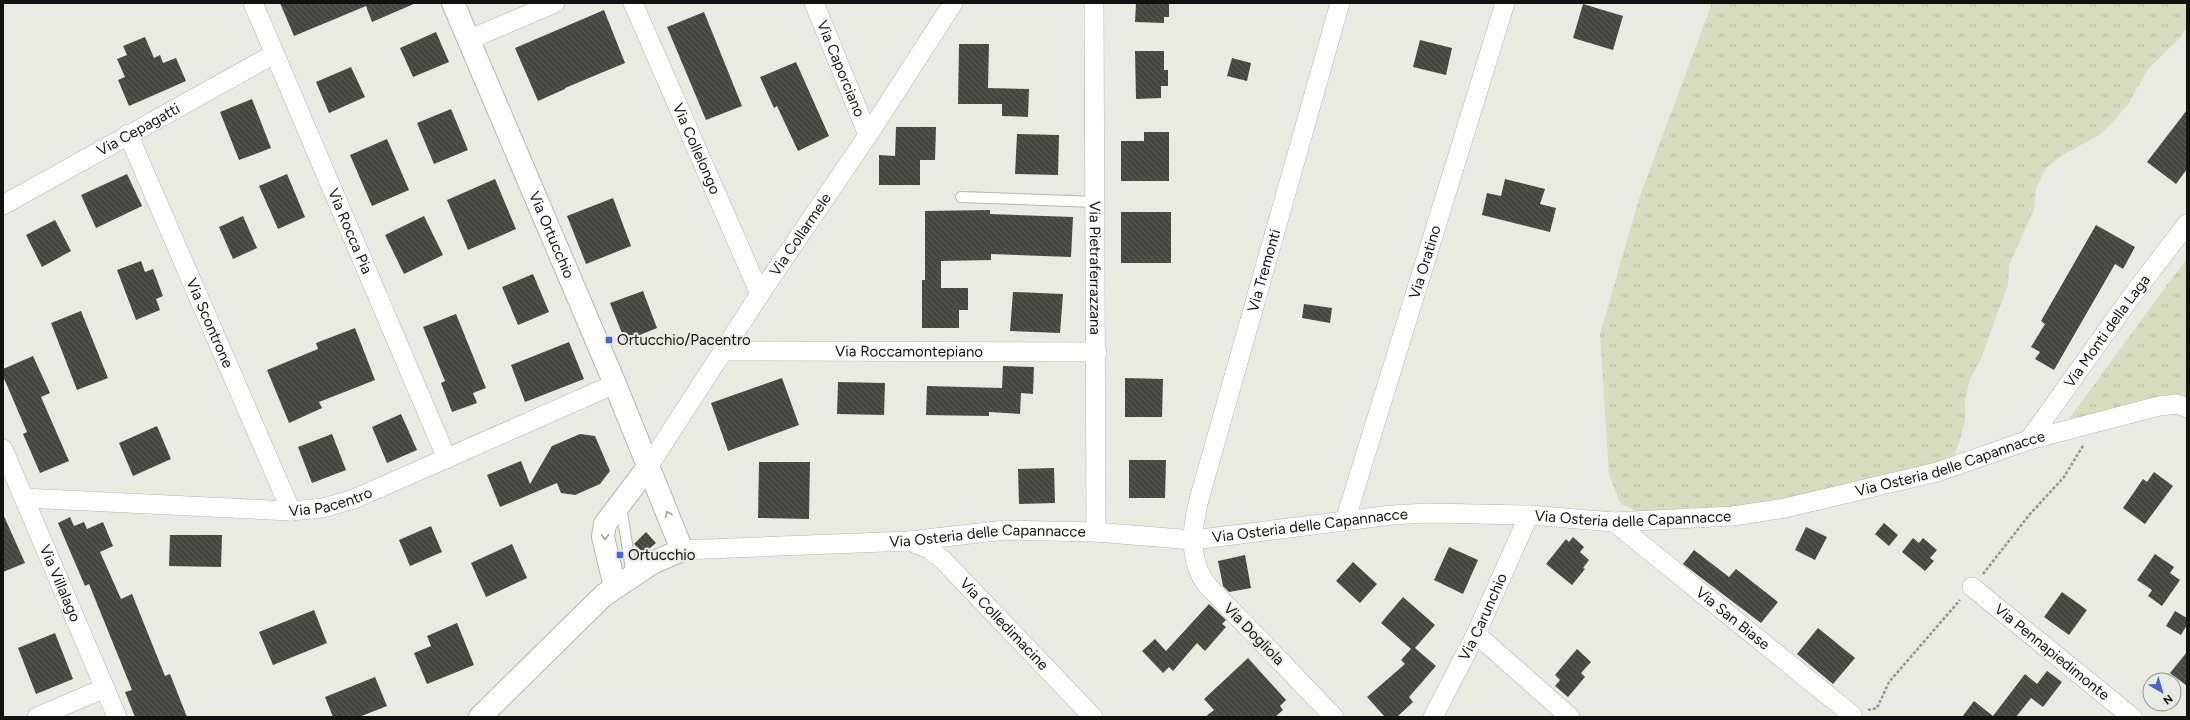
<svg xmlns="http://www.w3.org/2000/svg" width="2190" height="720" font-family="Figtree,sans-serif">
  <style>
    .grass { fill: url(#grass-tufts) }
    .building { fill: url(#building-back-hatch) }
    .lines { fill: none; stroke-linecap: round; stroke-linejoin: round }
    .service-casing { stroke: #b5b6af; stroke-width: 12 }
    .minor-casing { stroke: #b5b6af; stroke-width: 20 }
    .tertiary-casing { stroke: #b5b6af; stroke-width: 24 }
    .path { stroke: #949590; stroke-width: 2.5; stroke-dasharray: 3 2; stroke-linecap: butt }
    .service { stroke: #fff; stroke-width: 10 }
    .minor { stroke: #fff; stroke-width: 19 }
    .tertiary { stroke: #fff; stroke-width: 22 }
    .oneway { stroke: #a0a09f }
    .poi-dot { fill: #4167d9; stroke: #e9ebe3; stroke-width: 1.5 }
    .labels { text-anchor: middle; stroke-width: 4; stroke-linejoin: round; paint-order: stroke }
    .street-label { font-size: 15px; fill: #121210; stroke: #e9ebe3 }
    .poi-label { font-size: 15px; fill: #121210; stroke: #e9ebe3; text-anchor: start }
  </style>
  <defs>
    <pattern id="grass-tufts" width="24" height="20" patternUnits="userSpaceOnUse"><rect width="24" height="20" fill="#d7ddbe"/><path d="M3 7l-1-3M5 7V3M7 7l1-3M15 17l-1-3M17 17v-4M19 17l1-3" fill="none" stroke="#b8bda2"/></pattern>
    <pattern id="building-back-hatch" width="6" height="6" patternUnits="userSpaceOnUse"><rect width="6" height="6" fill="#464741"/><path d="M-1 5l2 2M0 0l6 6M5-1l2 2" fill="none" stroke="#5d5e59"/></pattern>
  </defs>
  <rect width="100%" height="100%" fill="#e9ebe3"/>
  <!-- grass -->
  <g class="grass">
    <path d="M1712 3H2187V27L2179 39 2149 68 2128 104 2115 120 2099 135 2061 156 2046 168 2036 189 2034 209 2009 266 2008 285 1980 361 1970 379 1965 400V420L1960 441 1952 460 1756 510 1646 516 1621 504 1609 476 1600 334 1639 199Z"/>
    <path d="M2187 258V409L2063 427Z"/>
  </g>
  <!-- building -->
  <g class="building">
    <path d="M280 3H416L372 22 366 6 294 36Z"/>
    <path d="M1136 3H1169V17H1164V23L1135 22Z"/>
    <path d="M1583 4 1623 16 1613 50 1573 38Z"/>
    <path d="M604 10 625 63 565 88V89L538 101 515 48Z"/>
    <path d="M704 12 742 106 706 120 667 27Z"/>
    <path d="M436 32 449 62 413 77 400 48Z"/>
    <path d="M145 37 154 58 160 55 163 63 176 58 186 81 129 106 118 80 125 77 117 59 127 55 123 46Z"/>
    <path d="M1420 40 1452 48 1446 75 1413 67Z"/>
    <path d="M959 44H989L988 88 1029 89 1028 117 1002 116V104H958Z"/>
    <path d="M1135 51H1164V70H1168V86H1161V98L1136 99Z"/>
    <path d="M1232 58 1251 63 1247 81 1227 76Z"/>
    <path d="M796 62 829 136 798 151 777 106 774 108 760 77Z"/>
    <path d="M351 67 365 97 329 113 316 82Z"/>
    <path d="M252 99 271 148 239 160 220 112Z"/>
    <path d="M451 109 468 150 434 164 417 123Z"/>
    <path d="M2187 110V169L2176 184 2147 162Z"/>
    <path d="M896 127H936L935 160H920V185H879V155L895 156Z"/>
    <path d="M1144 132H1169V181H1121V141H1144Z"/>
    <path d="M1017 134 1059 135 1058 175 1015 174Z"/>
    <path d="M387 139 409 190 372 206 350 155Z"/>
    <path d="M127 174 142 206 96 228 81 195Z"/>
    <path d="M287 174 305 217 278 229 259 186Z"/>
    <path d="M495 179 516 229 468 250 447 200Z"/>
    <path d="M1505 179 1545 189 1540 204 1556 208 1550 232 1482 215 1487 193 1501 196Z"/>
    <path d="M613 198 631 246 586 264 567 216Z"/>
    <path d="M990 210V214L1073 217 1071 257 991 254V260L941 261V288H968V310H959V328H922V280H925V211Z"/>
    <rect x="1121" y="212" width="50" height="51"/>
    <path d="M243 216 257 248 233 259 219 227Z"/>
    <path d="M424 216 443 255 404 274 385 235Z"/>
    <path d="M55 220 71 251 42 267 26 235Z"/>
    <path d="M2096 225 2135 247 2123 269 2115 264 2054 370 2035 359 2040 352 2031 347 2045 324 2041 321Z"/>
    <path d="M141 261 145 272 153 269 163 296 156 299 160 310 136 320 117 270Z"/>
    <path d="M533 274 549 312 518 325 502 287Z"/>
    <path d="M643 291 657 328 625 341 610 303Z"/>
    <path d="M1013 292 1063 294 1060 333 1010 331Z"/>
    <path d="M1304 304 1332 308 1330 323 1302 318Z"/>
    <path d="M81 311 108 378 77 390 51 323Z"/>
    <path d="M456 314 486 388 473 393 477 403 452 412 441 383 445 381 423 327Z"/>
    <path d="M355 328 375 380 319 402 322 408 289 423 267 370 318 349 316 343Z"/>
    <path d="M569 342 584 379 525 402 511 365Z"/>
    <path d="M33 356 50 393 41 397 69 461 40 473 23 434 27 432 3 376V369Z"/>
    <path d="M1003 366 1034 367 1033 394 1021 393 1020 414 989 412V416L926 415 927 386 1002 388Z"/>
    <path d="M782 378 799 425 728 451 711 403Z"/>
    <path d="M1125 378 1163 379 1162 417H1125Z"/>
    <path d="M838 382 885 383 884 415 837 414Z"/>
    <path d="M401 414 417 450 387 463 372 427Z"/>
    <path d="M157 426 171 459 133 476 119 443Z"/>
    <path d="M332 434 346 470 312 483 298 447Z"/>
    <path d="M580 434 595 436 610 471 600 484 575 495 561 493 557 483 500 507 487 475 521 461 530 484 552 446Z"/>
    <path d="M1129 460H1166L1165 498H1129Z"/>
    <path d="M759 462H810L809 519 758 518Z"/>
    <path d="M1054 468 1055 503 1019 504 1018 469Z"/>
    <path d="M2154 472 2173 486 2145 524 2123 508 2143 479 2147 482Z"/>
    <path d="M3 514 25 563 3 572Z"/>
    <path d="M70 517 74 526 84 522 87 529 103 522 113 546 100 552 121 599 132 594 165 676 170 674 187 717H135L125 692 132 690 89 584 85 586 58 523Z"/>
    <path d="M1884 523 1898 535 1889 546 1875 534Z"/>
    <path d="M431 526 442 552 410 566 399 540Z"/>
    <path d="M1806 527 1827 537 1815 560 1795 550Z"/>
    <path d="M646 532 656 543 644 553 634 544Z"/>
    <path d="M170 535H222L221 567 169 566Z"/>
    <path d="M1573 537 1584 547 1580 552 1589 560 1583 568 1585 569 1572 585 1546 564 1566 539 1569 542Z"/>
    <path d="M1913 538 1919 543 1923 538 1937 550 1930 558 1934 561 1925 571 1902 552Z"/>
    <path d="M512 544 527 578 486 597 471 563Z"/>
    <path d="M1449 547 1478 560 1463 594 1434 580Z"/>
    <path d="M1694 550 1729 577 1736 569 1778 602 1761 623 1683 564Z"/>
    <path d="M2155 554 2174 567 2170 573 2180 580 2162 606 2148 596 2152 590 2137 580Z"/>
    <path d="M1245 555 1251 588 1229 592 1223 586 1218 561Z"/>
    <path d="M1353 562 1377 584 1360 603 1336 581Z"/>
    <path d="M2062 592 2087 610 2069 635 2044 617Z"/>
    <path d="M1403 597 1435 625 1415 648 1436 666 1409 697 1413 702 1397 717H1385L1367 697 1405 664 1401 660 1411 649 1381 623Z"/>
    <path d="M1209 604 1226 620 1222 624 1226 627 1205 651 1197 643 1173 671 1169 667 1163 673 1142 651 1155 639 1166 651Z"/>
    <path d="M314 610 327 643 273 665 259 632Z"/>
    <path d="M2175 611 2187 618V625L2181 635 2166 626Z"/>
    <path d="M457 623 474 665 427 684 414 653 431 646 427 636Z"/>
    <path d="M1818 628 1855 658 1833 684 1797 654Z"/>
    <path d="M55 633 73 679 36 694 18 648Z"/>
    <path d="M1577 649 1591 662 1581 673 1585 677 1568 697 1555 686 1560 680 1555 675Z"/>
    <path d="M2187 652V686L2170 673Z"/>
    <path d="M1248 658 1286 700 1280 706 1283 710 1275 717H1205L1214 710 1204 699Z"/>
    <path d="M2047 671 2062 682 2043 707 2031 698 2016 717H1962L1974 701 1993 716 2025 674 2037 684Z"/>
    <path d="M375 677 387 706 359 717H333L325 697Z"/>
  </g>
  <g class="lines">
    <defs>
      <g id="service">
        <path d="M961 197 1096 202"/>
        <path d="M621 506 632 576"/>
      </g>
      <g id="minor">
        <path id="s1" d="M253 3 447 459"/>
        <path id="s2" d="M633 3 760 294"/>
        <path id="s3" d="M814 3 868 135"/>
        <path id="s4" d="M1094 3 1096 532"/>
        <path d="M468 40 555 3"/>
        <path id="s5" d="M128 134 291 511"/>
        <path id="s6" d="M3 205 274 54"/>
        <path id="s7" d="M722 351 1097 352"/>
        <path id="s8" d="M2029 440 2131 297 2187 224"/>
        <path id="s9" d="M3 449 117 717"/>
        <path id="s10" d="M648 467 760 294 868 135 953 3"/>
        <path id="s11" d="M24 498 291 511 323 508 354 499 615 384"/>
        <path id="s12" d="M1345 521 1505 3"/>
        <path id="s13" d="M1614 522 1852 715"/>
        <path id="s14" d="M909 541 929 549 943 560 1093 717"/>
        <path id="s15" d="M682 550 909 541 1005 530 1096 532 1193 540 1392 515 1429 513 1529 515 1614 522 1733 516 1785 508 1937 472 2029 440 2159 406 2177 404 2187 408"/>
        <path id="s16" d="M1972 587 2132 717"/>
        <path d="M1476 634 1570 717"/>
        <path d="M37 717 105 688"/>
        <path id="s17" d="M1334 717 1207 585C1188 561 1192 525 1200 496L1340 3"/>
        <path id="s18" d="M1433 717 1476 634 1529 515"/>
      </g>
      <g id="tertiary">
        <path id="s19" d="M453 3 615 384 682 550 652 563 604 595 480 717"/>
        <path d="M615 587 603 537 605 524 648 467"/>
      </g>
    </defs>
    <!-- service casing -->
    <use href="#service" class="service-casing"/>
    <!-- minor casing -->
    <use href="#minor" class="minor-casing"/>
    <!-- tertiary casing -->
    <use href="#tertiary" class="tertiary-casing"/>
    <!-- path -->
    <g class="path">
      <path d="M1983 574 2030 514 2064 477 2084 444"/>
      <path d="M1868 710 1877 708 1889 682 1960 600"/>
    </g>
    <!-- service -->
    <use href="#service" class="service"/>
    <!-- minor -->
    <use href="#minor" class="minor"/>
    <!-- tertiary -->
    <use href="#tertiary" class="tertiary"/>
  </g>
  <!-- one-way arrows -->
  <defs><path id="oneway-chevron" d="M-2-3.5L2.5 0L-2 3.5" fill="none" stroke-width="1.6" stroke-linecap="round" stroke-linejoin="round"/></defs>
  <g class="oneway">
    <use href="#oneway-chevron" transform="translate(668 514) rotate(-112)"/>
    <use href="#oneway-chevron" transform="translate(605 537) rotate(89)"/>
  </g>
  <!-- markers -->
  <g class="poi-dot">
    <rect x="605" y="336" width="8" height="8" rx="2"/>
    <rect x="616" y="551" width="8" height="8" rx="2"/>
  </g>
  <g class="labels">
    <!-- street labels -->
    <g class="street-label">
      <text dy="5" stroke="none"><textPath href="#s3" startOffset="71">Via Caporciano</textPath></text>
      <text dy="5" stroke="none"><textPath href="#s6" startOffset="155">Via Cepagatti</textPath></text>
      <text dy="5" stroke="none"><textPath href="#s2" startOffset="159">Via Collelongo</textPath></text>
      <text dy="5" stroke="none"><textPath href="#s1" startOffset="248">Via Rocca Pia</textPath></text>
      <text dy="5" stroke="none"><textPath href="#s19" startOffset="252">Via Ortucchio</textPath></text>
      <text dy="5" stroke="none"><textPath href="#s10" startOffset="278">Via Collarmele</textPath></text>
      <text dy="5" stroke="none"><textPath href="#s12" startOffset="271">Via Oratino</textPath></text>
      <text dy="5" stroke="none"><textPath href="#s4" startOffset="265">Via Pietraferrazzana</textPath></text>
      <text dy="5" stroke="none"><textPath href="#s17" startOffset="510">Via Tremonti</textPath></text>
      <text dy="5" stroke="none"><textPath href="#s5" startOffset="206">Via Scontrone</textPath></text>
      <text dy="5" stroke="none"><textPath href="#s8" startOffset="134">Via Monti della Laga</textPath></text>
      <text dy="5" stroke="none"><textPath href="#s7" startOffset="187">Via Roccamontepiano</textPath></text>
      <text dy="5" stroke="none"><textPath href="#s15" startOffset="1278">Via Osteria delle Capannacce</textPath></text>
      <text dy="5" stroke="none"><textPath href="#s11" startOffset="308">Via Pacentro</textPath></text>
      <text dy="5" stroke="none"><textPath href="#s15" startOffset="954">Via Osteria delle Capannacce</textPath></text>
      <text dy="5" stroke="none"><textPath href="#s15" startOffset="630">Via Osteria delle Capannacce</textPath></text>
      <text dy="5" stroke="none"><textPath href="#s15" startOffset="306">Via Osteria delle Capannacce</textPath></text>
      <text dy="5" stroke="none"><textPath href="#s9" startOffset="146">Via Villalago</textPath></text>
      <text dy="5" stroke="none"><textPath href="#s18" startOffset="112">Via Carunchio</textPath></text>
      <text dy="5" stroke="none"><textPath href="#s13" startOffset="153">Via San Biase</textPath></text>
      <text dy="5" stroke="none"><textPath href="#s14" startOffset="128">Via Colledimacine</textPath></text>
      <text transform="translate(1254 634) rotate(46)" y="5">Via Dogliola</text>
      <text dy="5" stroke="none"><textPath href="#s16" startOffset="103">Via Pennapiedimonte</textPath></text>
    </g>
    <!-- poi labels -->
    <g class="poi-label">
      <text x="617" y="345">Ortucchio/Pacentro</text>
      <text x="628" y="560">Ortucchio</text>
    </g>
  </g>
  <!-- border -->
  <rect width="2190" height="720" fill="none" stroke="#121210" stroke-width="8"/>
  <!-- north arrow -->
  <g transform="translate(2162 692) rotate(142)"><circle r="19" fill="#e9ebe3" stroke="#93948f"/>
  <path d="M0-3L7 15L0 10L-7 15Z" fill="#4167d9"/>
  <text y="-6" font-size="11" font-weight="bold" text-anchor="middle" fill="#121210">N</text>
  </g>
</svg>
